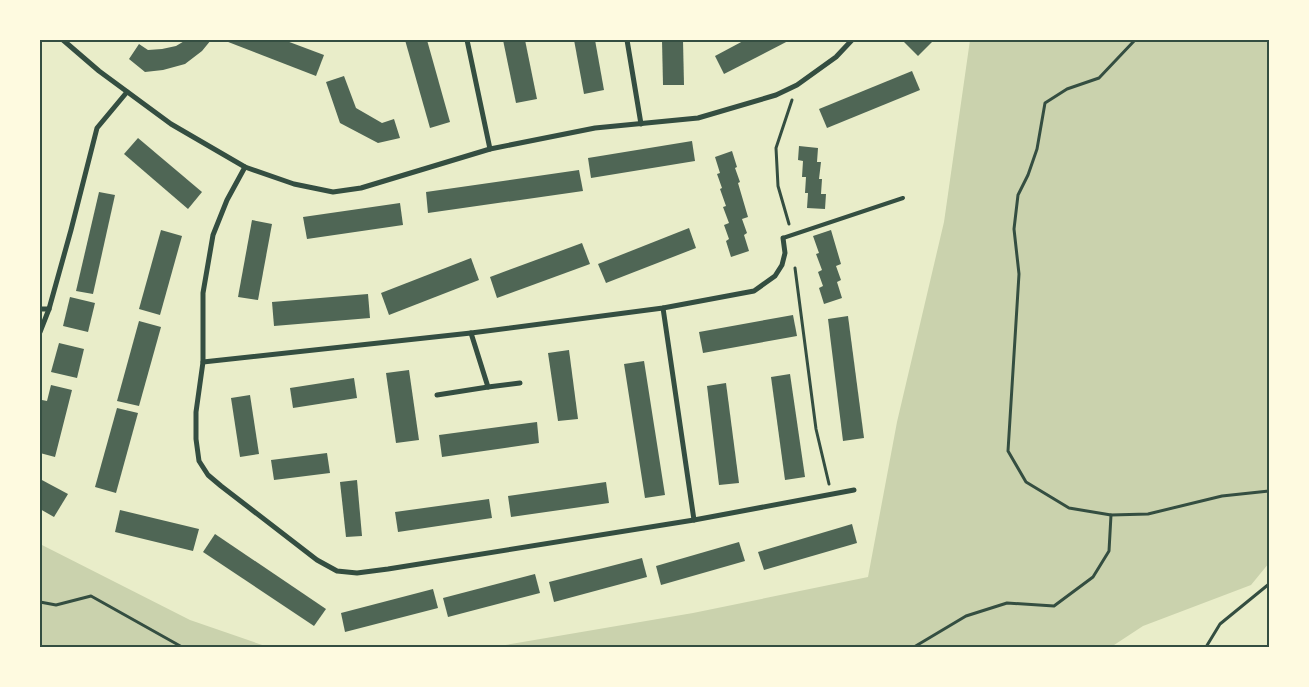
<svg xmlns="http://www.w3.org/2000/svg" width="1309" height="687" font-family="'Source Sans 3',sans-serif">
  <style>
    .green { fill: #cad2ad }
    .building { fill: #4f6655 }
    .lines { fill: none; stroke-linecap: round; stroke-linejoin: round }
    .path { stroke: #344e41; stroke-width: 3 }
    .service { stroke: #344e41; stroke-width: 4 }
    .minor { stroke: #344e41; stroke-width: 5 }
    .neatline { fill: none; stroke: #344e41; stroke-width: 2 }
  </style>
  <rect width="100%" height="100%" fill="#e9edc9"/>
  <!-- green -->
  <g class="green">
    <path d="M970 40H1269V563L1251 585 1143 626 1111 647H494L693 613 868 577 897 422 944 222Z"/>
    <path d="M40 544 190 620 268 647H40Z"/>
  </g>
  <!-- building -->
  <g class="building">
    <path d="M186 40H211L202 51 185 64 163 70 145 72 129 59 139 44 148 50 162 49 176 46Z"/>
    <path d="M223 40H284L324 55 316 76Z"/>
    <path d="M405 40H427L450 122 430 128Z"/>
    <path d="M503 40H525L537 99 516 103Z"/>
    <path d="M574 40H595L604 90 584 94Z"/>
    <path d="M662 40H683L684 85H663Z"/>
    <path d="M745 40H790L724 74 715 56Z"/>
    <path d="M904 40H934L918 56 903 41Z"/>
    <path d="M912 71 920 90 827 128 819 109Z"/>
    <path d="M344 76 356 108 382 123 394 119 400 138 378 143 340 123 326 82Z"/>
    <path d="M138 138 202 192 188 209 124 154Z"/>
    <path d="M692 141 695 161 591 178 588 158Z"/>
    <path d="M799 146 818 148 817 162H821L819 179H822L821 194H826L825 209 807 208 808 193H805L806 177H802L803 161 798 160Z"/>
    <path d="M732 151 737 167 735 168 740 182 738 183 748 217 742 219 747 233 744 235 749 251 731 257 726 241 729 239 724 225 729 223 723 207 726 206 720 189 722 188 717 174 720 173 715 157Z"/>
    <path d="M579 170 583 191 428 213 426 192Z"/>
    <path d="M99 192 115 195 93 294 76 291Z"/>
    <path d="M400 203 403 225 307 239 303 217Z"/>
    <path d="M252 220 272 224 258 300 238 297Z"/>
    <path d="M689 228 696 248 606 283 598 264Z"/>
    <path d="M161 230 182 236 160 315 139 309Z"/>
    <path d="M831 230 841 264 836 266 841 280 837 282 842 298 824 304 819 288 823 286 818 272 822 270 816 254 819 253 813 236Z"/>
    <path d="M582 243 590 264 497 298 490 277Z"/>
    <path d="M471 258 479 280 389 315 381 293Z"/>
    <path d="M368 294 370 318 274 326 272 302Z"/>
    <path d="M70 297 95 303 88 332 63 326Z"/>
    <path d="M793 315 797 336 703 353 699 332Z"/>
    <path d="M848 316 864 438 843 441 828 319Z"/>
    <path d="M139 321 161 327 139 406 117 401Z"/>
    <path d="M59 343 84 349 77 378 51 372Z"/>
    <path d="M569 350 578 419 558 421 548 353Z"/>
    <path d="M644 361 665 495 645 498 624 364Z"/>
    <path d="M409 370 419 440 396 443 386 373Z"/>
    <path d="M790 374 805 477 785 480 771 377Z"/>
    <path d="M354 378 357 398 293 408 290 388Z"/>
    <path d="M726 383 739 483 719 485 707 386Z"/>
    <path d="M51 385 72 390 55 457 40 453V407L42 400 47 401Z"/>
    <path d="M250 395 259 454 240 457 231 398Z"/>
    <path d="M117 408 138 413 116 493 95 487Z"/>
    <path d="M537 422 539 443 442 457 439 435Z"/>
    <path d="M327 453 330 473 274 480 271 460Z"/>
    <path d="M40 479 68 494 54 517 40 509Z"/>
    <path d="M357 480 362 536 346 537 340 482Z"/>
    <path d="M606 482 609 503 511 517 508 496Z"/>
    <path d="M489 499 492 518 398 532 395 512Z"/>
    <path d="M120 510 199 529 193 551 115 532Z"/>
    <path d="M852 524 857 543 764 570 758 552Z"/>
    <path d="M215 534 326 609 314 626 203 552Z"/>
    <path d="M739 542 745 561 661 585 656 566Z"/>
    <path d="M642 558 647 577 554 602 549 582Z"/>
    <path d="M535 574 540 593 448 617 443 598Z"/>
    <path d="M433 589 438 608 345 632 341 613Z"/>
  </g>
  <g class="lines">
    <!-- path -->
    <g class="path">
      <path d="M1135 40 1099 78 1067 89 1045 103 1037 149 1028 175 1018 195 1014 229 1019 274 1008 451 1026 482 1069 508 1111 515 1148 514 1222 496 1269 491"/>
      <path d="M789 224 778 186 776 148 792 100"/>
      <path d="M795 268 816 429 829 484"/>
      <path d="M40 602 56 605 91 596 182 647"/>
      <path d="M914 647 966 616 1007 603 1054 606 1093 577 1109 551 1111 515"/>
      <path d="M1206 647 1220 624 1269 584"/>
    </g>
    <!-- service -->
    <path class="service" d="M783 238 903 198"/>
    <!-- minor -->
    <g class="minor">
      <path d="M63 40 99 71 171 124 245 167 294 184 333 192 361 188 490 149 595 128 698 118 776 95 797 85 836 57 852 40"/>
      <path d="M467 40 490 149"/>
      <path d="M627 40 641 124"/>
      <path d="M245 167 227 200 213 235 203 293V362L196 412V439L199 461 208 475 221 486 317 560 337 571 357 573 388 569 694 520 854 490"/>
      <path d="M663 308 694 520"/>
      <path d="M40 309H49"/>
      <path d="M40 332 49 309 71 230 97 128 127 92"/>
      <path d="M471 333 488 387"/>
      <path d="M203 362 471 333 663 308 754 291 775 276 782 265 785 253 783 238"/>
      <path d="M437 395 488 387 520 383"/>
    </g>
  </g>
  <!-- border -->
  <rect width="1309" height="687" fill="none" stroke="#fefae0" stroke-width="82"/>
  <rect x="41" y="41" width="1227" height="605" class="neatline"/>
</svg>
